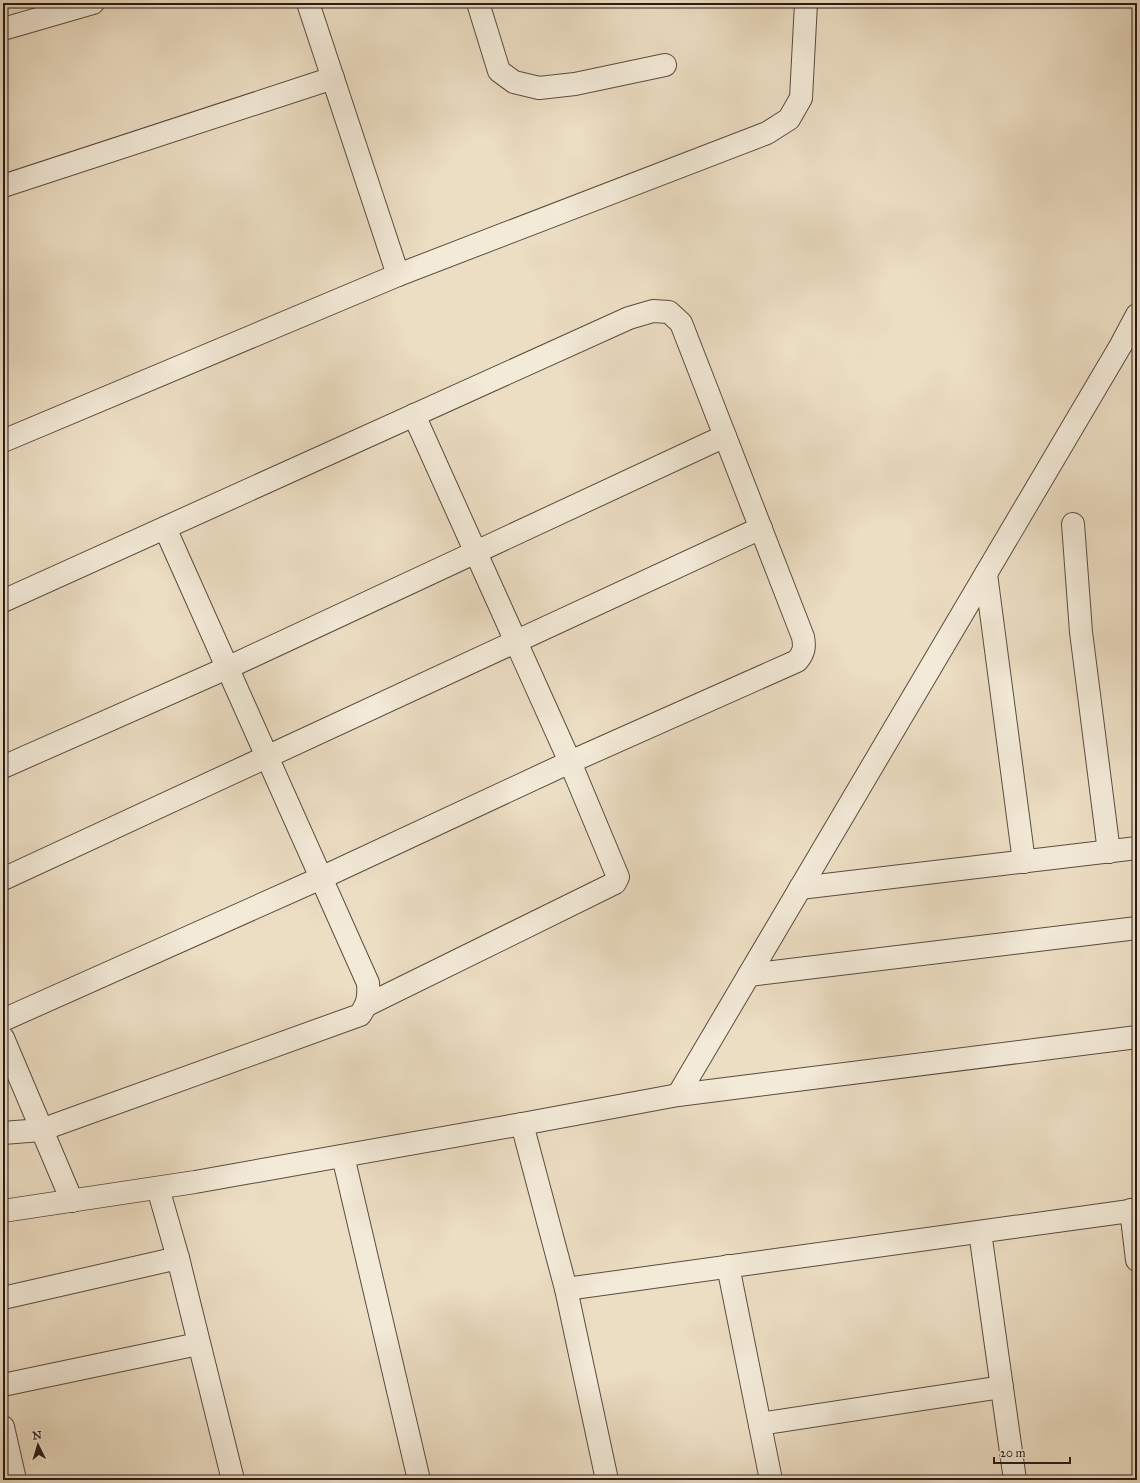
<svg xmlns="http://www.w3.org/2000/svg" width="1140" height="1483" font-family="'IM FELL Great Primer',serif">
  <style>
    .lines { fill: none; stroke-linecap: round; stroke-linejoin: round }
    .minor-casing { stroke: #5a4c42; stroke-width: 24 }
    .minor { stroke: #f3ead8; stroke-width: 22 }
  </style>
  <rect width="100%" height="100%" fill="#ecdec3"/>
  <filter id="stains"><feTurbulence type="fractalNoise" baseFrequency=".005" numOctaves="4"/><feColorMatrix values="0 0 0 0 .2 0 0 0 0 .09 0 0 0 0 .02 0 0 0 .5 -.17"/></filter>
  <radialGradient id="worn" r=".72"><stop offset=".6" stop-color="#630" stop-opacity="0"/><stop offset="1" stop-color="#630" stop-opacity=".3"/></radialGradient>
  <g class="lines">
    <defs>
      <g id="minor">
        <path d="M308 3 398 275"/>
        <path d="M478 3 499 71 514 82 539 88 575 84 665 65"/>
        <path d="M3 29 93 3"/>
        <path d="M3 186 333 78"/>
        <path d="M3 441 398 275 767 133 789 119 801 98 806 3"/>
        <path d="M1073 524 1081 632 1109 852"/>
        <path d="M986 574 1024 862"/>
        <path d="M3 601 629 318 653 311 669 312 681 323 803 637C805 647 804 653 797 661L570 762 321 878 3 1020"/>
        <path d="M3 767 227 668 725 436"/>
        <path d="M3 879 761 528"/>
        <path d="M800 888 1137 848"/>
        <path d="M749 975 1137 928"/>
        <path d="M367 1005 615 883 618 877 570 762 414 415"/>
        <path d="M3 1038 72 1201"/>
        <path d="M678 1095 1121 345 1137 315"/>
        <path d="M522 1124 566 1289 1137 1210"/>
        <path d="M3 1133 41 1130 360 1015C368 1003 369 998 368 983L165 528"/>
        <path d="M343 1156 419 1480"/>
        <path d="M158 1188 178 1258 233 1480"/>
        <path d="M1131 1210 1137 1260"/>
        <path d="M3 1211 195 1182 522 1124 678 1095 1137 1037"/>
        <path d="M980 1232 1015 1480"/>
        <path d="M728 1266 771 1480"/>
        <path d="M566 1289 607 1480"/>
        <path d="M3 1298 178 1258"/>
        <path d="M3 1385 198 1344"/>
        <path d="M760 1424 1002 1387"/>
        <path d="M3 1427 15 1480"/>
      </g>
    </defs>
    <!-- minor casing -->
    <use href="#minor" class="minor-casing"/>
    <!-- minor -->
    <use href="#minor" class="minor"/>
  </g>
  <!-- margin -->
  <rect width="1140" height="1483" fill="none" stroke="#ecdec3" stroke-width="16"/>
  <rect x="4" y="4" width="1132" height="1475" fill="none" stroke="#291b17" stroke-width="2"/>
  <rect x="8" y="8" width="1124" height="1467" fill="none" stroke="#291b17"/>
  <!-- north arrow -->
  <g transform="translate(38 1445) rotate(355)" stroke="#f3ead8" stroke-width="3" paint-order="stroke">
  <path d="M0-3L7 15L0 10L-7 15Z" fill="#291b17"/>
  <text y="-6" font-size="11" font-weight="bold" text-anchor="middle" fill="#291b17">N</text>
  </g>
  <!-- scale -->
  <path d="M994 1457v6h76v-6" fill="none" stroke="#291b17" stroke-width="2"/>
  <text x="1000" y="1457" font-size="12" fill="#291b17" stroke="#f3ead8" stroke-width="3" paint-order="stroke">20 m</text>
  <rect width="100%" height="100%" filter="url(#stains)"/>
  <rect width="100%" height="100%" fill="url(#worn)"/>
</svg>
